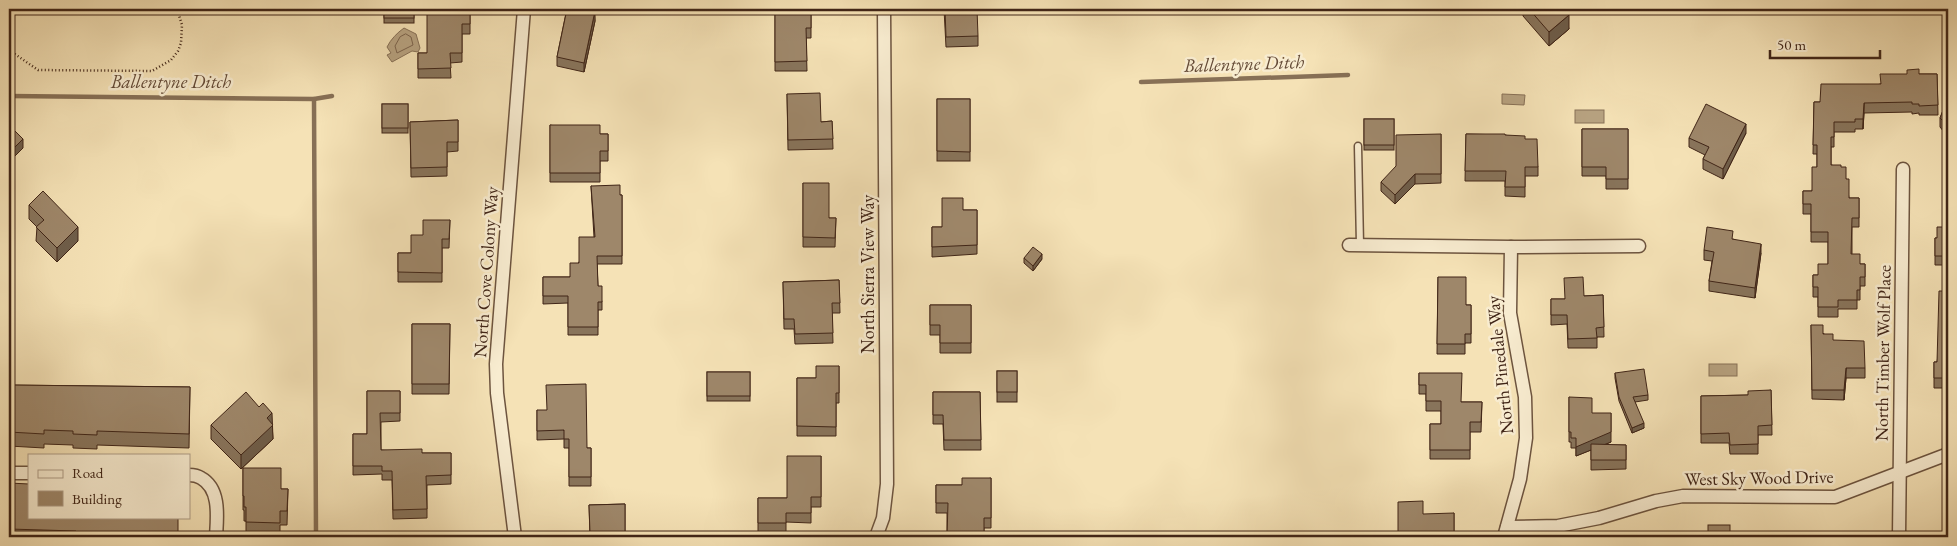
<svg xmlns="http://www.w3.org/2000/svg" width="1957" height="546" font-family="'EB Garamond',serif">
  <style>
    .water { fill: #b7a280; stroke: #877056 }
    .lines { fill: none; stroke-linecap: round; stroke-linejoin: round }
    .shore { stroke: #7c644c; stroke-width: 1 }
    .stream { stroke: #877056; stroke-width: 4.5 }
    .service-casing { stroke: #6d543f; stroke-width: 9 }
    .minor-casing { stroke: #6d543f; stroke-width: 15 }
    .path { stroke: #402517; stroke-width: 2.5; stroke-dasharray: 1 2.5; stroke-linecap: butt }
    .service { stroke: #f8ecd0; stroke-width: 6 }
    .minor { stroke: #f8ecd0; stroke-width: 12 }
    .wall { fill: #88745b; stroke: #402517 }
    .shaded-wall { fill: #6f5e4a; stroke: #402517 }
    .building { fill: #9e876a; stroke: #402517 }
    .labels { text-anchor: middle; stroke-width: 5; stroke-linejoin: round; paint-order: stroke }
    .street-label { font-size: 18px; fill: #402517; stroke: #f8ecd0 }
    .water-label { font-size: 19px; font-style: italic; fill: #644a36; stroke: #f8ecd0 }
  </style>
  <rect width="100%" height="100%" fill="#f5e2b6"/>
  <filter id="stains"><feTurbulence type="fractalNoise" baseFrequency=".004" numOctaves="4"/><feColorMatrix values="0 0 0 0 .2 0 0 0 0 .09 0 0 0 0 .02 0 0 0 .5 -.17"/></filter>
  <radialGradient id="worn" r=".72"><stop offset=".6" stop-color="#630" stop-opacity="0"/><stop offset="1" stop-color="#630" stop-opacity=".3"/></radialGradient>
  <!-- water -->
  <g class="water">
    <path d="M404 28 416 34 420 48 418 52 412 51 392 62 387 55 391 53 387 47C391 39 397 33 404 28Z"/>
    <path d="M1502 94 1525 95 1524 105 1502 104Z"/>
    <rect x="1575" y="110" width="29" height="13"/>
    <rect x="1709" y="364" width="28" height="12"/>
  </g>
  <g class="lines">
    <!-- shore -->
    <path class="shore" d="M406 34 411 37 413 45 397 53 395 46 400 37Z"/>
    <!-- stream -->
    <g class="stream">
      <path d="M1141 82 1348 75"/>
      <path d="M9 96 314 99 332 96"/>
      <path d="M314 99 316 537"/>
    </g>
    <defs>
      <path id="service" d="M1358 146 1360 245"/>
      <g id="minor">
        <path d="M1349 245 1511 247 1639 246"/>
        <path d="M9 473H29"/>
        <path d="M189 475C192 475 198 476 201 478 221 489 217 518 216 537"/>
        <path d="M1507 527 1558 526 1599 518 1656 501 1683 496 1835 497 1948 454"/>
        <path d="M515 537 497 393 496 364 524 9"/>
        <path d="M876 537 883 518 887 484 884 9"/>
        <path d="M1504 537 1520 479 1526 438 1525 397 1510 313 1511 247"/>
        <path d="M1899 537 1903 169"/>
      </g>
    </defs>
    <!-- service casing -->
    <use href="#service" class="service-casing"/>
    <!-- minor casing -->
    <use href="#minor" class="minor-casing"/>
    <!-- path -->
    <path class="path" d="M9 50 38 70 152 71 171 60 178 51 181 43 182 25 177 9"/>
    <!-- service -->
    <use href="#service" class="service"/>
    <!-- minor -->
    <use href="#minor" class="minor"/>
  </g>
  <!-- wall -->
  <g class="wall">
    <rect x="384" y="9" width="30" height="14"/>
    <path d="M470 9V34H462V62L450 63 451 78H418V53H427Z"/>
    <path d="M565 9H594L595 21 584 72 557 66V57L566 13Z"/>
    <path d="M775 9H811V38H806L807 71H775Z"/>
    <path d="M944 9 978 36V46L946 47Z"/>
    <path d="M1523 9H1564L1569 29 1549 46 1523 16Z"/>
    <path d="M1919 74H1937L1938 115H1919V113L1912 114V112L1864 113 1863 129H1855V132H1834V147H1831V165L1841 167 1846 179 1849 198H1859V227H1852V254L1860 264H1865V286H1860V300H1857V309H1838V317H1818V297H1813V275H1818L1828 264V242H1811V214H1803V191H1812L1817 167V154H1813L1814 102H1820L1880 84Z"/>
    <path d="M787 94 821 122 832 121 833 149 788 150Z"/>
    <path d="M1948 98V132H1944L1940 127V118Z"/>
    <rect x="937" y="99" width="33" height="62"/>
    <rect x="382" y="104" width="26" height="29"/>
    <rect x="1364" y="119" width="30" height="31"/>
    <path d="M458 120V151L447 152V176L411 177 410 122Z"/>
    <path d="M550 125 600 134H608V161H600V182H550Z"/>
    <path d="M1582 129H1628V189H1606V176H1582Z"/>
    <path d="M1746 133 1723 179 1703 169V159L1705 155 1689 147V138Z"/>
    <path d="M1441 134V183L1415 184 1395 204 1381 191V182Z"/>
    <path d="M1466 134 1505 135 1525 139 1538 167V176H1525V197L1505 196V181H1465Z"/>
    <path d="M803 183 829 218H836L835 247H803Z"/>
    <path d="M591 186 620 195H622V264H597L598 286 602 302V310H598V335H568V303L543 304V277H570L594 237Z"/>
    <path d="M29 205 78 241 57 262 36 241 37 227 29 219Z"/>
    <path d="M963 210H977V254L932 257V227H942Z"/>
    <path d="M450 220 449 248H442V282H398V253H411L423 235Z"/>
    <path d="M1948 227V265H1935V238H1937Z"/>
    <path d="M1733 239 1761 253 1755 298 1709 291V281L1712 261 1704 260V250Z"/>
    <path d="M1024 258 1042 259 1033 271 1024 263Z"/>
    <path d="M1438 277 1466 305H1471V343H1465V354H1437Z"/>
    <path d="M839 280 840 313H832L833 343 795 344 794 329H784L783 282Z"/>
    <path d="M1948 291V388H1934V362H1937Z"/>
    <path d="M1603 295 1604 337H1597V348H1568L1567 324 1551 325V299H1564L1584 296Z"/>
    <path d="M930 305H971V353H940V335H930Z"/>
    <path d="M412 324H450L449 394H412Z"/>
    <path d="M1811 325 1833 340 1865 368V378H1846L1844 400 1812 399Z"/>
    <path d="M839 366V403H836V436H797V378H816Z"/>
    <rect x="997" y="371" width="20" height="31"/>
    <rect x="707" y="372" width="43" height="29"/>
    <path d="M1419 373 1461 402H1482L1481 432H1470V459H1430V424H1441V411H1426V394H1419Z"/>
    <path d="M1615 373 1648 395V400L1635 402 1644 428 1632 433 1619 401 1615 378Z"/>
    <path d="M9 385 190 387 189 448 97 445V449L73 448V445L44 444V448L9 446Z"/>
    <path d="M1771 390 1772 435H1758V454H1730L1729 443H1701V396L1748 395Z"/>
    <path d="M367 391H400V421L381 422V450L422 453H451V484L427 485V518L393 519 392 480H382V474L353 475V434H367Z"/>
    <path d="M933 392H980L981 450H944L943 424H933Z"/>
    <path d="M1569 397 1592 413 1611 442 1604 445H1626V469L1591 470V450L1576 456V448H1571V442H1569Z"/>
    <path d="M537 410 587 448H591V486H569V448H564V439L537 440Z"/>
    <path d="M272 424 273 439 241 469 211 439V425Z"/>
    <path d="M821 456V507H811V523L786 522V533H758V498H787Z"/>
    <path d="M243 468 281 489H288L287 525H280V537L246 536V521H244V510H243Z"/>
    <path d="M991 478V528H984V537H947V513H936V485H962Z"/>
    <path d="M9 483 178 537H9Z"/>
    <path d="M625 504V537H590L589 505Z"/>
    <path d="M1454 513V537H1398Z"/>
  </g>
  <!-- shaded-wall -->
  <g class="shaded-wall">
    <path d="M595 11V21L584 72V63Z"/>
    <path d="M1569 15V29L1549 46V32Z"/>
    <path d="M1864 103V113L1863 129V119Z"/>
    <path d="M1746 124V133L1723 179V169Z"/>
    <path d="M23 139V148L9 162V153Z"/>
    <path d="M1415 174V184L1395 204V195Z"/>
    <path d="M78 227V241L57 262V248Z"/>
    <path d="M1761 244V253L1755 298V288Z"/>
    <path d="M1042 254V259L1033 271V266Z"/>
    <path d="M1846 368V378L1844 400V390Z"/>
    <path d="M272 413 273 439 241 469V455L267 418Z"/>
    <path d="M1611 413V442L1576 456V447Z"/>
    <path d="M1644 423V428L1632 433V428Z"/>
  </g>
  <!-- building -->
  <g class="building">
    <rect x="384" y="9" width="30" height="9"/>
    <path d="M427 9H470V24H462V53H450L451 68 418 69V53H427Z"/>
    <path d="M567 9H594L595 11 584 63 557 57Z"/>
    <path d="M775 9H811V28H806L807 61 775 62Z"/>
    <path d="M945 9H977L978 36 946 37Z"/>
    <path d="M1529 9H1564L1569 15 1549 32Z"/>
    <path d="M1919 69V74H1937L1938 105 1919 106V104H1912V102L1864 103 1863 119H1855V122H1834V137H1831V165H1841V167H1846V179H1849V198H1859V218H1852L1851 254H1860V264H1865V277H1860V290H1857V300H1838V307H1818V287H1813V275H1818V264H1828V232H1811V204H1803V191H1812V167H1817V145H1813L1814 102H1820L1821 84H1881L1880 74H1907V70Z"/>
    <path d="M820 93 821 122 832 121 833 139 788 140 787 94Z"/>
    <path d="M1948 98V123L1944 122 1940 118Z"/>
    <path d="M937 99H970V152L937 151Z"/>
    <rect x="382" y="104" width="26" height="24"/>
    <path d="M1706 104 1746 124 1723 169 1703 159 1709 147 1689 138Z"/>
    <rect x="1364" y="119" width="30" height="26"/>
    <path d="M458 120V142H447V167L411 168 410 122Z"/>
    <path d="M550 125H600V134H608V151H600V173H550Z"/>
    <path d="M10 126 23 139 9 153V128Z"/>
    <path d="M1582 129H1628V179H1606V167H1582Z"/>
    <path d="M1441 134V174H1415L1395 195 1381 182 1396 166V135Z"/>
    <path d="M1466 134H1505V135L1525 136V139H1537L1538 167H1525V187H1505L1506 171H1465Z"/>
    <path d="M803 183H829V218H836L835 238 803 237Z"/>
    <path d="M620 185V195H622V256H597L598 286H602V302H598V327H568V296H543V277H570V263H579V237H595L591 186Z"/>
    <path d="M43 191 78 227 57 248 36 227 44 220 29 205Z"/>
    <path d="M942 198H963V210H977V245L932 247V227H942Z"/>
    <path d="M423 220H450L449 239H442V273L398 272V253H411V235H423Z"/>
    <path d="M1707 227 1733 231 1732 239 1761 244 1755 288 1709 281 1714 252 1704 250Z"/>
    <path d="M1937 227H1948V256H1935V238H1937Z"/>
    <path d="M1033 247 1042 254 1033 266 1024 258Z"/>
    <path d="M1438 277H1466V305H1471V334H1465V344H1437Z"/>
    <path d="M1583 277 1584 296 1603 295 1604 327 1596 328 1597 338 1568 339 1567 315H1551V299H1565L1564 278Z"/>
    <path d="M839 280 840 303H832L833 333 795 334 794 319H784L783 282Z"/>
    <path d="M1939 291H1948V378H1934V362H1937Z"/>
    <path d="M930 305H971V343H940V325H930Z"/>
    <path d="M412 324H450L449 384H412Z"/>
    <path d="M1811 325H1823V334H1833V340L1864 341 1865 368H1846L1844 390H1812Z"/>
    <path d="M816 366H839V393H836V427L797 426V378H816Z"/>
    <path d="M1644 369 1648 395 1633 397 1644 423 1632 428 1619 397 1615 373Z"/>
    <rect x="997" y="371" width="20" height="21"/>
    <rect x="707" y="372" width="43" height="24"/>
    <path d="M1419 373H1462L1461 402H1482L1481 422H1470V450H1430V424H1441V401H1426V385H1419Z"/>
    <path d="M586 384 587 448H591V477H569V439H564V430L537 431V410H547L546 385Z"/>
    <path d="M9 385 190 387 189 434 97 431V435L73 434V431L44 430V434L9 432Z"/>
    <path d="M1771 390 1772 425 1758 426V444L1730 445 1729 433 1701 434V396L1748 395V391Z"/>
    <path d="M367 391H400V413H380L381 450 422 449V453H451V475L426 476 427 509 393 510 392 471H382V466H353V434H367Z"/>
    <path d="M246 392 259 407 263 403 272 413 267 418 273 425 241 455 211 425Z"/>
    <path d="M933 392H980L981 440H944L943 415H933Z"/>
    <path d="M1569 397 1592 398V413H1611V432L1576 447V438H1571V432H1569Z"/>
    <path d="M1591 444 1626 445V460H1591Z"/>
    <path d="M787 456H821V497H811V513H786V523H758V498H787Z"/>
    <path d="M243 468H281V489H288L287 511H280V523L246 522V507H244V496H243Z"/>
    <path d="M962 478H991V518H984V535H980V537H947L948 503H936V485H962Z"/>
    <path d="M9 483 29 484V517H178V537H75L76 531 9 529Z"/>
    <path d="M1423 501V514L1454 513V535L1436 536V537H1398V502Z"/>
    <path d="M625 504V533H590L589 505Z"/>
    <rect x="1708" y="525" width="22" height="12"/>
  </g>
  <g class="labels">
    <!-- street labels -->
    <g class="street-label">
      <text transform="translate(486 272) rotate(-86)" y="6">North Cove Colony Way</text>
      <text transform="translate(868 274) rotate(-90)" y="6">North Sierra View Way</text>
      <text transform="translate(1883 353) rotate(-89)" y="6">North Timber Wolf Place</text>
      <text transform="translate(1500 365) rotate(-96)" y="6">North Pinedale Way</text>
      <text transform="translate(1759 478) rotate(-1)" y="6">West Sky Wood Drive</text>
    </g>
    <!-- water labels -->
    <g class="water-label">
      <text transform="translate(1244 63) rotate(-2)" y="7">Ballentyne Ditch</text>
      <text x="171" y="88">Ballentyne Ditch</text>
    </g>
  </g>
  <!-- margin -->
  <rect width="1957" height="546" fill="none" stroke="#f5e2b6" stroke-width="30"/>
  <rect x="10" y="10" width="1937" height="526" fill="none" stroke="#402517" stroke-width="2.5"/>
  <rect x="15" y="15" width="1927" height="516" fill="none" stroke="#402517"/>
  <!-- legend -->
  <rect x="28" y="454" width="162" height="65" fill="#f8ecd0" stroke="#ae9c86"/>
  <rect x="38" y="470" width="25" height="8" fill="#f8ecd0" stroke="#ae9c86"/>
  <text x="72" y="478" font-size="15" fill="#402517">Road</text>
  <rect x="38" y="491" width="25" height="15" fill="#9e876a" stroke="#ae9c86"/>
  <text x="72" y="504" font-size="15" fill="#402517">Building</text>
  <!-- scale -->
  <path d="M1770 50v8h110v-8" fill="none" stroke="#402517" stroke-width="2.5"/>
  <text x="1777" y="50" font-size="15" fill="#402517" stroke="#f8ecd0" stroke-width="4" paint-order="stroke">50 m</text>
  <rect width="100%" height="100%" filter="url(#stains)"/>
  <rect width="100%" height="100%" fill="url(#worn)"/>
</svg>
